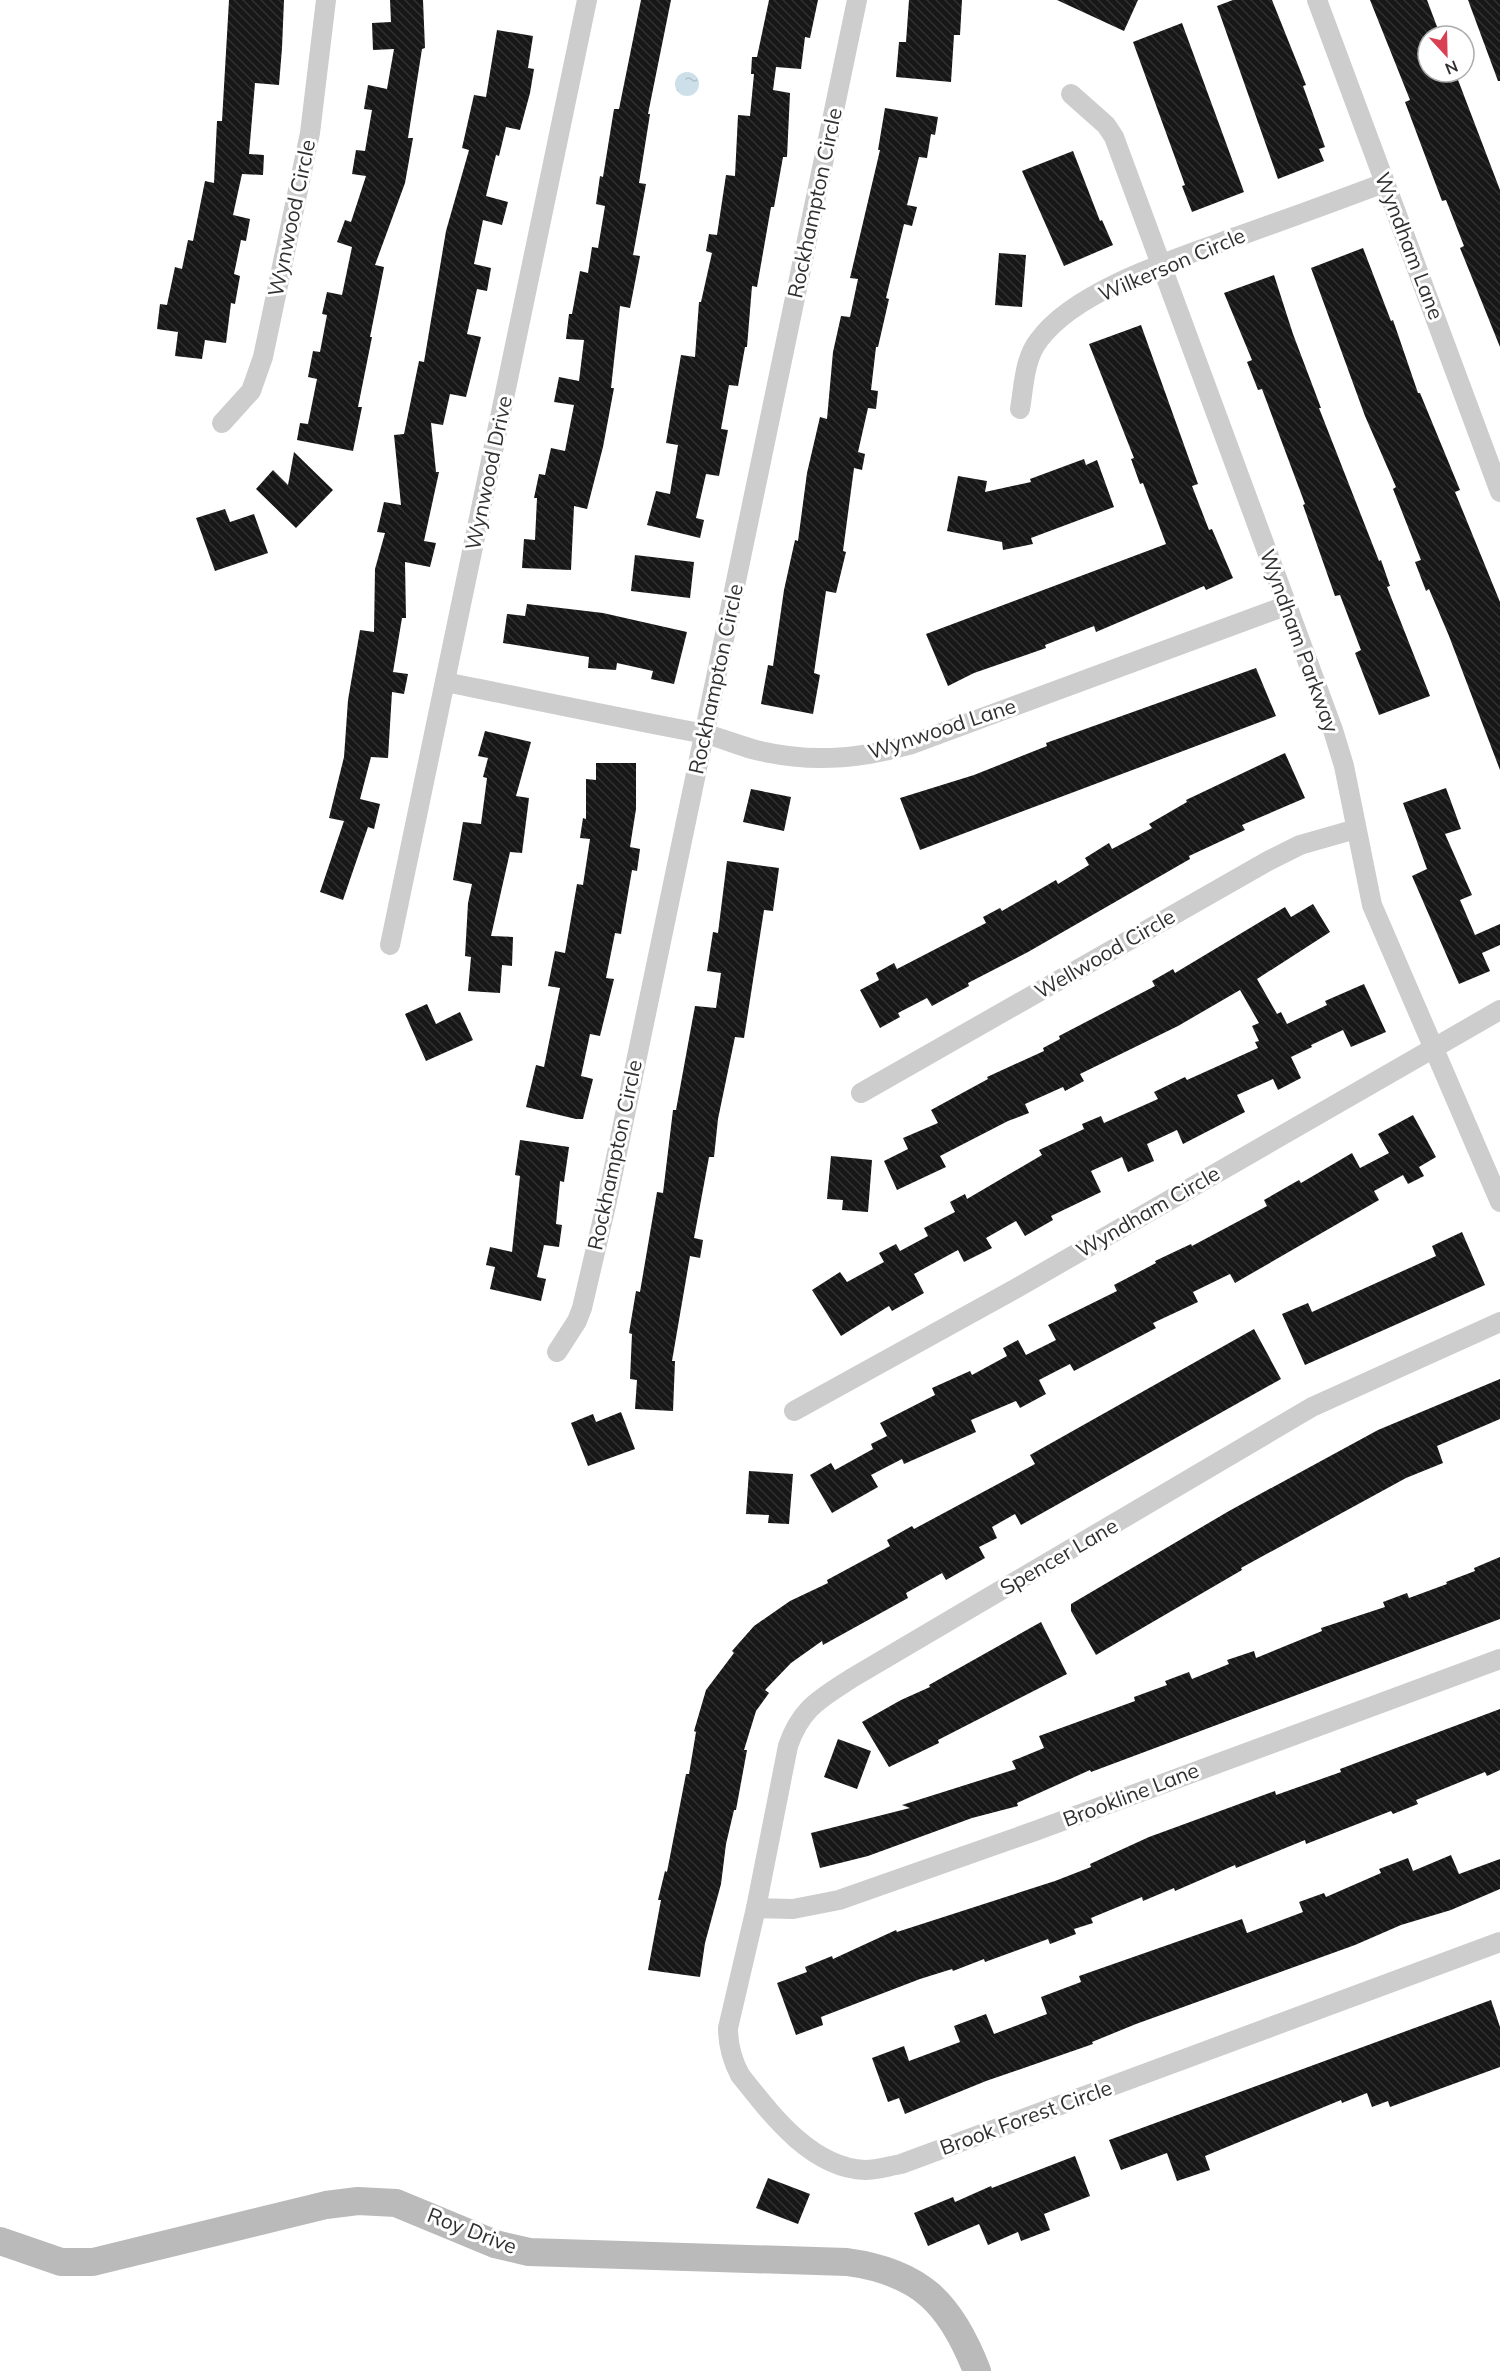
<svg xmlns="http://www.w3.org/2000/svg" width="1500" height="2371" font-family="Mulish,sans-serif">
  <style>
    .water { fill: url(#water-ripples) }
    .building { fill: url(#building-back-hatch) }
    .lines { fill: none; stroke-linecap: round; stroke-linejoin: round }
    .street { stroke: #cdcdcd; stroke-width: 20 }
    .secondary { stroke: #bababa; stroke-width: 28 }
    .labels { text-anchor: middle; stroke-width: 6; stroke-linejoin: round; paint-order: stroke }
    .street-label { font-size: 21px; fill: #303030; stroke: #fff }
  </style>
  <defs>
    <pattern id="water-ripples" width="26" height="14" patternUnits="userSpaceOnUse" patternTransform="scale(1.5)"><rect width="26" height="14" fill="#cde0ea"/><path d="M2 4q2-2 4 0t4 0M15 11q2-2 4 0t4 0" fill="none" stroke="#b0c0c9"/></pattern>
    <pattern id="building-back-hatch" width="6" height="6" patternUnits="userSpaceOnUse" patternTransform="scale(1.5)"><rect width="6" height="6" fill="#171717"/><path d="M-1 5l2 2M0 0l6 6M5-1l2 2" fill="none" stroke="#303030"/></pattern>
  </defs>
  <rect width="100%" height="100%" fill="#fff"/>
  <!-- water -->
  <circle class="water" cx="687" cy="84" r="12"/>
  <!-- building -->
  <g class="building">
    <path d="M229 0H284L282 48 279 85 255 83 249 154 264 155 263 175 242 174 233 215 250 219 246 241 241 240 234 274 240 276 235 304 231 303 226 343 205 340 202 359 175 356 178 332 157 329 160 304 167 305 175 267 182 269 188 240 193 241 205 181 214 183 217 121H222Z"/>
    <path d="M390 0H423L425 48 422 49 408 138H413L405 183 375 265 384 267 370 337H372L358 407H362L353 451 297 440 300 423 308 424 317 379 308 377 313 351 320 352 327 315 322 314 327 292 342 295 352 247 337 242 345 220 351 222 366 176 352 174 356 150 365 151 372 110 364 109 368 85 387 89 394 49 373 50 372 23 391 22Z"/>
    <path d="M641 0H671L648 114H650L639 183 646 184 633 255 640 256 630 308 620 306 611 388H614L603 447 587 509 574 506 571 570 522 568 524 539 535 540 537 498H534L539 474 545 475 551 448 565 451 574 405 554 402 559 377 579 381 584 340 566 339 569 314H572L580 271 588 273 592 247 598 248 605 206 596 204 600 176 603 177 614 109H619Z"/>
    <path d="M769 0H818L810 38 805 37 801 69 776 67 773 90 790 93 787 157H783L774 207H771L757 287 752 286 747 347H745L738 386 729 385 721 429 728 430 719 476 706 474 696 518 704 520 700 538 647 525 656 491 670 494 678 445 666 443 681 355 695 357 699 302H701L712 253 706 251 709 234 717 235 726 175 735 176 738 115 750 116 754 74H751L752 57H757Z"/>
    <path d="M909 0H962L960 35H954L951 82 896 77 899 42H906Z"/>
    <path d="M1057 0H1138L1124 31Z"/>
    <path d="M1233 0H1272L1306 85 1303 86 1325 147 1319 149 1324 161 1278 179 1217 6Z"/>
    <path d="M1370 0H1427L1439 32 1428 36V72H1455L1500 190V347L1460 248 1464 246 1446 200 1442 201 1405 102 1410 100Z"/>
    <path d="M1468 0H1500V81H1498Z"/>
    <path d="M1182 23 1244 192 1192 212 1182 186 1185 185 1133 42Z"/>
    <path d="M497 30 533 36 528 68 534 69 530 93 520 130 506 127 499 156 496 155 486 196 508 202 502 225 483 220 474 264 491 268 487 291 477 289 467 334 481 337 466 397 450 394 443 425 431 423 436 472H439L424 541 436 543 430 567 405 562 406 618H402L393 672 408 674 404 694 392 692 388 758 371 757 360 799 380 804 374 829 368 827 343 900 320 892 344 821 329 818 344 757 348 700 360 630 374 632 375 569 385 533 377 532 384 502 401 505 394 435 404 434 419 361 424 362 446 231 469 150 462 148 474 95 486 97Z"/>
    <path d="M885 108 938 117 935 135 931 134 927 158 919 157 907 205 917 207 912 226 904 224 886 298 889 299 878 347H876L871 390 878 391 876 409 868 408 858 452 865 454 862 470 854 468 843 551 846 552 836 593 826 591 814 673 820 675 813 714 761 704 768 665 773 666 784 590 795 540 798 541 807 473 820 417 827 419 833 352 841 316 850 317 858 279 850 278 880 150H878Z"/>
    <path d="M1073 151 1100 221 1102 220 1113 245 1064 266 1022 171Z"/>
    <path d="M1363 248 1391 321 1393 320 1418 393H1420L1460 490 1455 492 1500 602V770L1449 636 1429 589 1426 591 1415 562 1421 560 1393 489 1396 487 1365 416 1311 268Z"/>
    <path d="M999 253 1026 255 1022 307 995 305Z"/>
    <path d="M1274 275 1293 334 1321 408H1319L1379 561 1381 560 1390 586 1387 587 1430 696 1379 715 1355 653 1361 650 1340 595 1335 596 1303 505 1305 504 1262 389 1258 390 1247 362 1252 360 1224 293Z"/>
    <path d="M1141 325 1198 484 1192 486 1209 530 1212 529 1233 578 1206 590 1204 586 1096 632 1094 626 1045 645 1046 648 974 673 948 686 926 634 1166 544 1143 483 1140 484 1131 459 1134 458 1089 344Z"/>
    <path d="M294 452 333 490 296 528 256 489 273 470 288 485Z"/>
    <path d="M1084 459 1086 465 1097 460 1114 507 1031 538 1033 544 1003 550 1002 542 947 531 958 476 987 481 985 492 1031 482 1030 479Z"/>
    <path d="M225 509 230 522 254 514 268 553 215 571 196 518Z"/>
    <path d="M635 555 694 562 690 598 631 591Z"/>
    <path d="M527 604 603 613 687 632 674 684 651 679 653 671 617 663 616 670 588 668 589 657 503 643 507 614 525 616Z"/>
    <path d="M1256 668 1276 716 920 850 900 798 974 775 1047 746 1046 743Z"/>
    <path d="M485 731 531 742 516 796 529 798 522 853 510 852 491 936 513 937 512 966 502 965 500 993 468 991 471 957 465 956 468 903 472 884 453 880 463 822 481 824 487 778 483 777 488 758 478 756Z"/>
    <path d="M1285 753 1305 798 1242 825 1245 830 1189 856 1190 859 1028 952 968 983 969 986 932 1006 927 998 898 1013 900 1017 880 1028 860 990 879 980 876 973 894 963 897 969 986 923 983 917 1000 908 1002 911 1056 880 1058 884 1089 865 1085 858 1109 843 1112 849 1152 828 1149 824 1187 802 1186 800Z"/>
    <path d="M596 763H636V809L630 847 640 849 637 871 632 870 621 934 615 933 606 978 614 979 600 1036 590 1034 581 1076 593 1079 583 1119H576L526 1107 536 1065 544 1067 560 988 548 986 555 951 565 953 577 884 583 885 590 839 580 838 583 818 586 819V779L596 780Z"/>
    <path d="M1446 788 1461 829 1445 834 1472 895 1460 900 1475 935 1500 924V945L1482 953 1490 971 1459 984 1412 876 1427 869 1403 803Z"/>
    <path d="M751 789 791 797 784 831 743 822Z"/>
    <path d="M727 861 779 868 773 911 764 910 744 1038 735 1037 718 1119 714 1157H709L694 1238 703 1240 700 1258 690 1256 672 1361H675L673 1411 635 1409 637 1380 630 1379 632 1334 629 1333 636 1291 640 1292 657 1192 663 1193 673 1110H676L695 1006 716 1008 721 973 707 971 713 932 718 933Z"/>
    <path d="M1313 904 1330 932 1257 979 1277 1014 1281 1012 1287 1024 1327 1005 1325 1001 1364 984 1386 1032 1351 1047 1343 1030 1311 1045 1312 1047 1291 1057 1301 1078 1278 1090 1273 1079 1237 1095 1245 1112 1183 1144 1177 1130 1147 1144 1154 1161 1128 1172 1122 1157 1091 1171 1101 1192 1051 1216 1053 1220 1025 1236 1016 1221 986 1238 992 1248 964 1262 958 1250 914 1274 924 1293 892 1311 889 1306 841 1336 812 1290 840 1272 847 1282 884 1262 879 1253 896 1244 900 1251 928 1236 924 1228 955 1212 950 1202 965 1194 967 1199 1042 1155 1039 1150 1084 1129 1082 1124 1101 1116 1104 1123 1158 1099 1154 1092 1185 1077 1187 1080 1258 1048 1255 1042 1259 1041 1252 1026 1259 1023 1240 990 1178 1026 1080 1074 1084 1081 1065 1091 1063 1087 1025 1104 1029 1113 1008 1121 940 1156 946 1167 897 1190 884 1161 908 1149 903 1138 938 1123 931 1110 988 1079 987 1077 1044 1051 1043 1048 1060 1039 1059 1036 1155 986 1152 981 1173 969 1175 973 1285 907 1291 917Z"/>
    <path d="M427 1004 436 1024 460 1012 473 1040 426 1061 405 1014Z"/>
    <path d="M1413 1115 1436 1157 1419 1167 1424 1176 1408 1184 1403 1175 1374 1191 1379 1200 1235 1283 1230 1274 1193 1292 1198 1302 1153 1323 1156 1328 1074 1371 1070 1364 1039 1380 1046 1394 1020 1408 1016 1401 971 1420 976 1432 904 1464 902 1459 871 1475 878 1487 832 1513 810 1475 831 1463 835 1470 873 1449 871 1444 887 1436 880 1423 935 1395 932 1388 970 1371 972 1375 1007 1356 1003 1348 1018 1340 1026 1355 1056 1340 1048 1325 1117 1291 1114 1285 1156 1263 1155 1261 1191 1244 1192 1246 1267 1206 1264 1200 1299 1180 1301 1183 1352 1153 1360 1168 1389 1153 1378 1134Z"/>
    <path d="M520 1140 569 1147 564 1182 560 1181 556 1224 562 1225 559 1247 544 1245 537 1277 546 1279 541 1301 490 1289 495 1267 486 1265 490 1247 512 1252 520 1176 515 1175Z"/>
    <path d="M831 1156 872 1160 868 1212 842 1210 843 1200 827 1199Z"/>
    <path d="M1462 1232 1485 1285 1305 1365 1282 1314 1308 1303 1312 1312 1436 1256 1432 1246Z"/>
    <path d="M1254 1329 1281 1379 1021 1525 1015 1514 992 1527 997 1538 979 1547 985 1558 946 1580 942 1573 906 1593 908 1598 823 1645 822 1641 791 1663 765 1690 769 1693 756 1711 744 1750H747L736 1810H734L726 1844 721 1884 705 1943 700 1977 648 1970 661 1900H658L665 1871 667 1872 686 1774H689L696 1732 694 1731 706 1690 734 1653 732 1651 754 1626 790 1601 828 1583 827 1580 890 1546 887 1540 912 1526 914 1529 1035 1464 1030 1455Z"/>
    <path d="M1500 1379V1419L1437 1446 1443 1463 1406 1478 1241 1568 1242 1570 1096 1655 1071 1611V1604L1229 1511 1378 1430Z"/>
    <path d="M621 1412 635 1449 588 1466 571 1423 593 1414 596 1422Z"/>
    <path d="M749 1471 793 1474 789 1524 768 1523 769 1515 746 1514Z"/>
    <path d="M1500 1557V1619L1091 1772 1090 1770 1017 1803 1018 1806 972 1818 868 1856 820 1868 811 1833 910 1808 902 1805 1016 1769 1012 1761 1044 1748 1039 1736 1135 1701 1134 1697 1167 1685 1165 1681 1189 1672 1192 1679 1229 1664 1227 1660 1254 1651 1256 1658 1322 1631 1321 1628 1385 1607 1383 1602 1407 1593 1409 1598 1447 1584 1446 1582 1475 1571 1474 1568Z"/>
    <path d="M1041 1622 1067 1674 938 1740 939 1743 889 1767 862 1722 901 1700 930 1687 929 1685Z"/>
    <path d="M1500 1709V1770L1487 1776 1485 1772 1416 1800 1418 1804 1393 1814 1391 1811 1306 1844 1305 1840 1236 1868 1235 1865 1175 1891 1174 1888 1143 1901 1142 1897 1091 1918 1093 1923 1074 1929 1076 1934 1050 1944 1048 1939 985 1962 984 1959 953 1971 952 1969 920 1979 821 2017 823 2025 796 2035 777 1983 807 1972 805 1967 832 1956 833 1959 896 1930 897 1932 1055 1881 1091 1867 1090 1864 1149 1837 1275 1791 1276 1795 1341 1772 1340 1769Z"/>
    <path d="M838 1739 871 1751 857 1789 824 1777Z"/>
    <path d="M1451 1855 1459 1874 1500 1859V1889L1451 1910 1401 1925 1355 1945 1136 2024 1092 2042 1093 2044 986 2081 905 2114 899 2098 888 2102 872 2058 904 2046 909 2061 960 2042 954 2026 986 2014 994 2034 1047 2014 1041 1997 1081 1982 1079 1976 1242 1919 1247 1933 1303 1912 1299 1902 1324 1893 1326 1897 1381 1873 1379 1869 1408 1858 1413 1871Z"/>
    <path d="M1491 2000 1500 2027V2067L1390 2107 1388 2101 1372 2107 1367 2093 1342 2103 1341 2100 1205 2156 1210 2170 1177 2181 1167 2153 1121 2170 1109 2140Z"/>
    <path d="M1075 2156 1090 2196 1044 2214 1050 2230 1021 2241 1018 2232 988 2245 979 2224 928 2246 914 2213 953 2197 955 2202 991 2186 992 2188Z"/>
    <path d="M768 2178 810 2194 798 2224 756 2208Z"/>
  </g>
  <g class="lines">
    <!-- street -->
    <g class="street">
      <path d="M1317 0 1500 492"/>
      <path d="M1071 94 1106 125 1114 137 1333 730 1344 766 1372 905 1500 1202"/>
      <path d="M1020 409C1024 386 1024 359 1039 340 1076 289 1181 257 1239 236 1287 219 1336 201 1384 183"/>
      <path d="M222 423 251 391 263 357 310 133 326 0"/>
      <path d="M445 682C530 699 615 717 700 733 717 736 734 744 752 749 806 763 856 760 909 745L1285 606"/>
      <path d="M390 945 587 0"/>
      <path d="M861 1093 1268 861 1300 845 1356 829"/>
      <path d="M1500 1322 1312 1407 852 1678C820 1699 801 1708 788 1746L756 1908 728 2028C728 2046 732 2060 740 2075 771 2114 811 2168 865 2170 877 2170 889 2166 901 2164L1500 1942"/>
      <path d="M557 1352 577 1321 582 1308 607 1201 857 0"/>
      <path d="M794 1411 1015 1289 1500 1010"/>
      <path d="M756 1908 793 1909 839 1900 1035 1831 1500 1659"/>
    </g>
    <!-- secondary -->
    <path class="secondary" d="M0 2241 61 2262H93L326 2205 358 2201 396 2203 495 2244 529 2252 847 2262C921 2272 951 2304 977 2371"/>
  </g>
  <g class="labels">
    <!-- street labels -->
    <g class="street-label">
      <text transform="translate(815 203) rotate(-78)" y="7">Rockhampton Circle</text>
      <text transform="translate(292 218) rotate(-78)" y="7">Wynwood Circle</text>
      <text transform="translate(1409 246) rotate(69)" y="7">Wyndham Lane</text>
      <text transform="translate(1172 265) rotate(-23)" y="7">Wilkerson Circle</text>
      <text transform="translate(489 473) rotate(-78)" y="7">Wynwood Drive</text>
      <text transform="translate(1299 641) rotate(70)" y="7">Wyndham Parkway</text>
      <text transform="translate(716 679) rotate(-78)" y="7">Rockhampton Circle</text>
      <text transform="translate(942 729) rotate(-18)" y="7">Wynwood Lane</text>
      <text transform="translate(1105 954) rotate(-30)" y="7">Wellwood Circle</text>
      <text transform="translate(615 1155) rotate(-78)" y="7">Rockhampton Circle</text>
      <text transform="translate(1148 1212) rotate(-30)" y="7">Wyndham Circle</text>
      <text transform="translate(1059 1557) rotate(-30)" y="7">Spencer Lane</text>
      <text transform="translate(1131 1795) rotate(-21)" y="7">Brookline Lane</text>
      <text transform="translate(1026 2118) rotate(-20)" y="7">Brook Forest Circle</text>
      <text transform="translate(472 2231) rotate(21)" y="7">Roy Drive</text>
    </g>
  </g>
  <!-- north arrow -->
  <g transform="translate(1446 54) rotate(158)"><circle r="28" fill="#ffffff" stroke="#acacac" stroke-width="1.5"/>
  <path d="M0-4.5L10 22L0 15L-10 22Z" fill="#d94053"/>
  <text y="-9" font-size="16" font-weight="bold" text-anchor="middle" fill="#303030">N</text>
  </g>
</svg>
